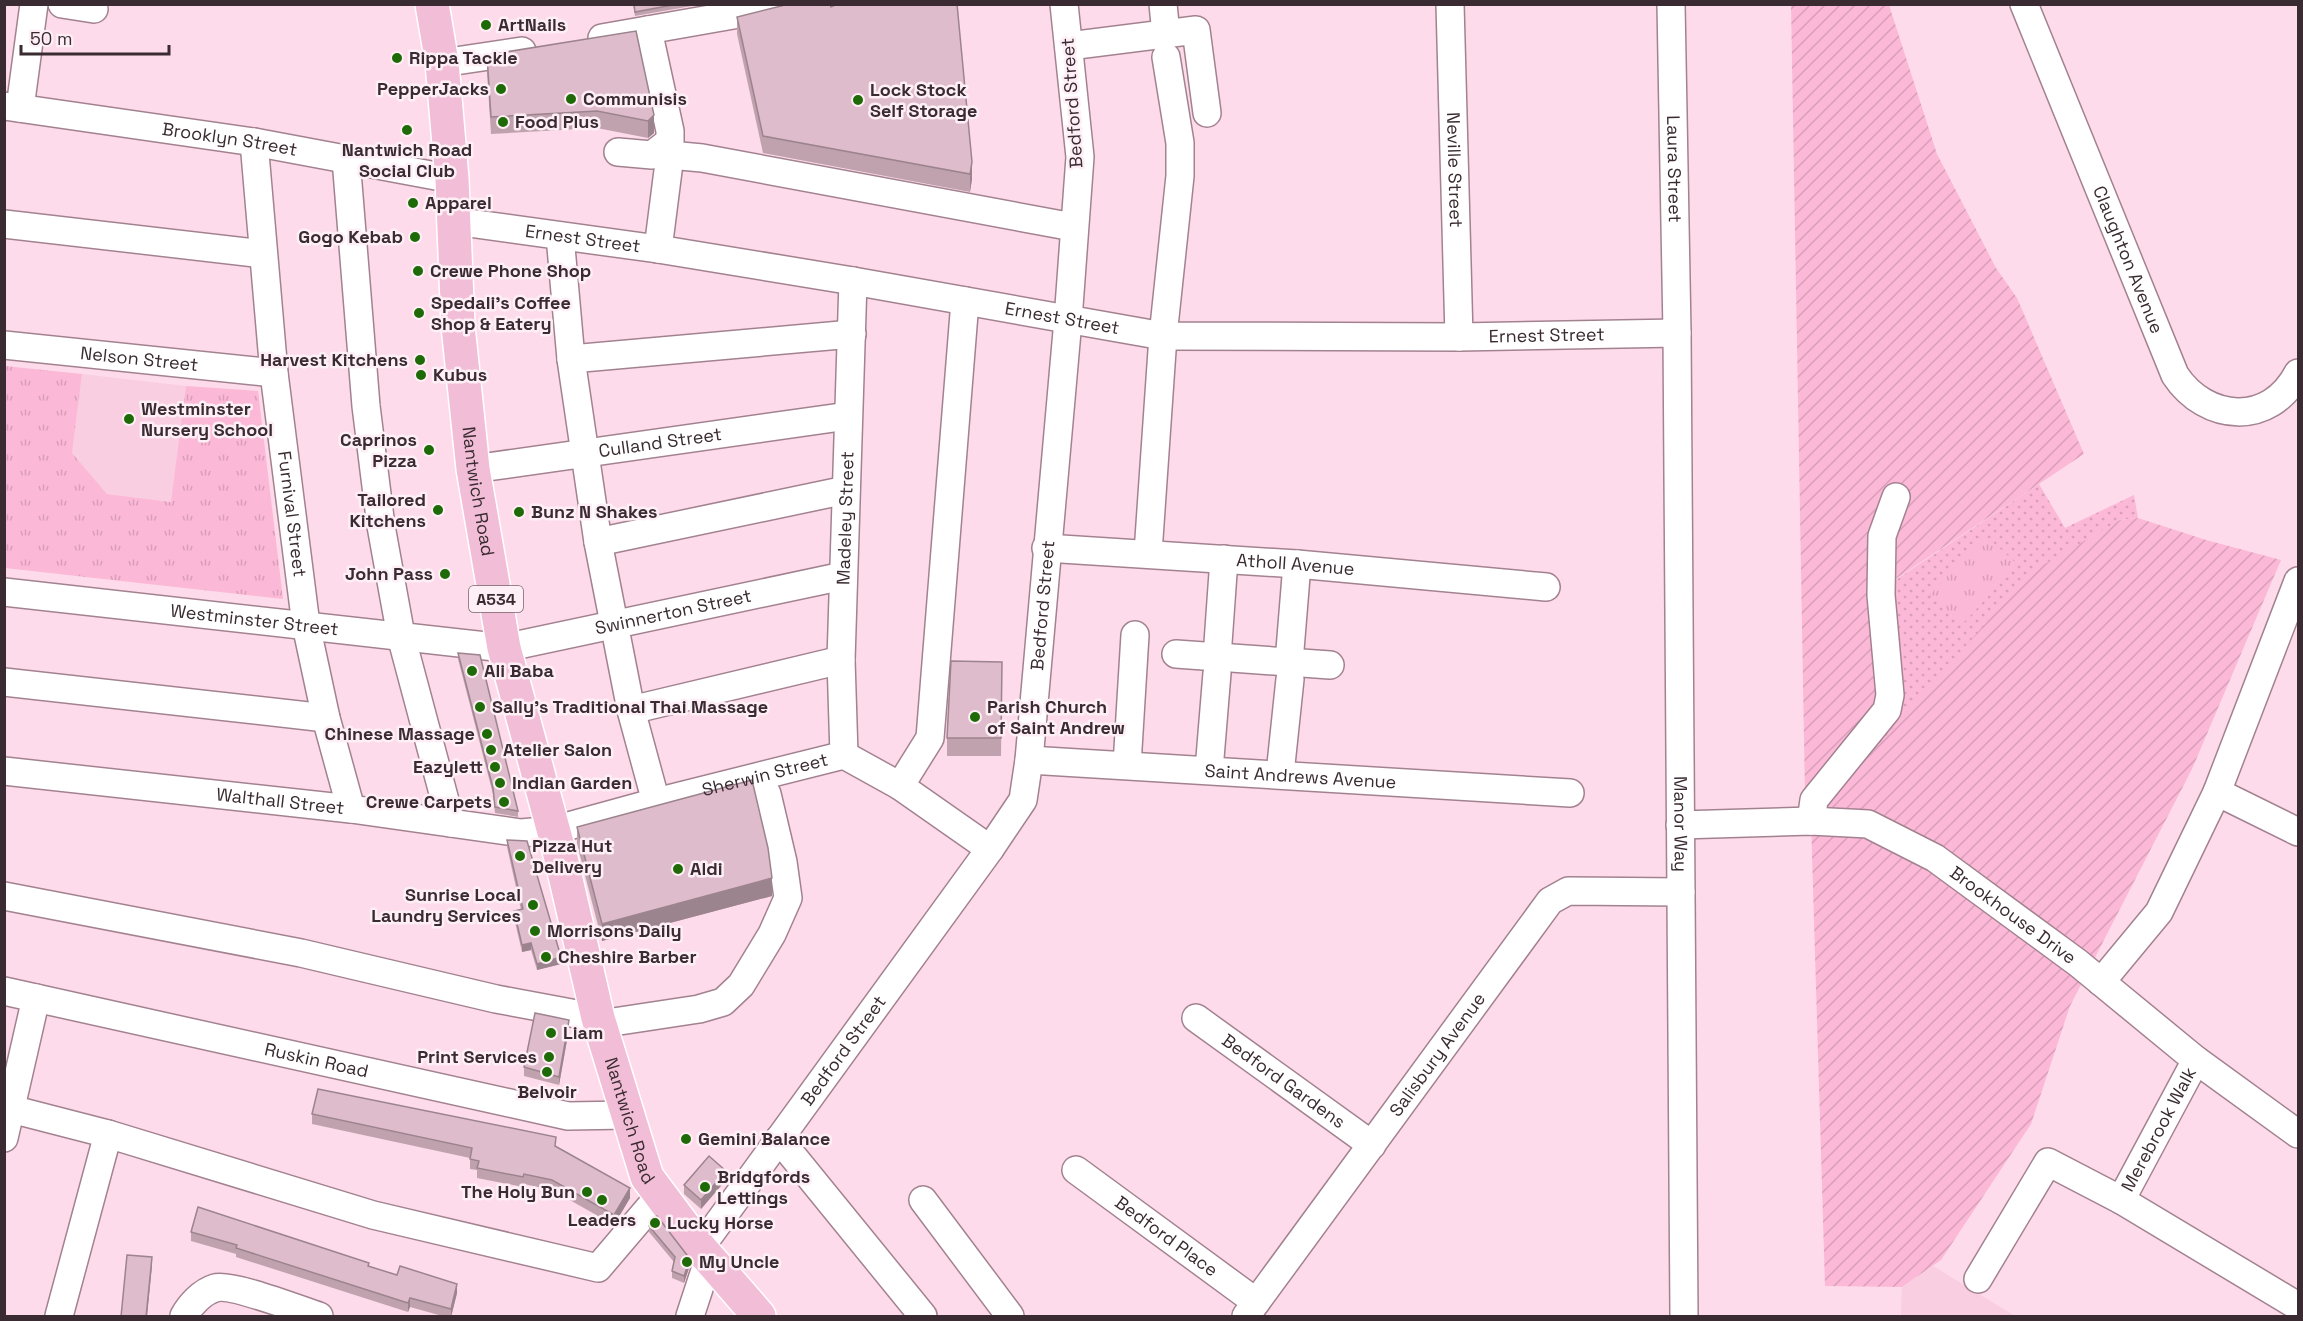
<svg xmlns="http://www.w3.org/2000/svg" width="2303" height="1321" font-family="'Space Grotesk',sans-serif">
  <style>
    .built { fill: #f9cee0 }
    .grass { fill: url(#grass-dots) }
    .park { fill: url(#park-tufts) }
    .garden { fill: url(#garden-furrows) }
    .lines { fill: none; stroke-linecap: round; stroke-linejoin: round }
    .minor-casing { stroke: #a38290; stroke-width: 30 }
    .major-casing { stroke: #fff; stroke-width: 36 }
    .minor { stroke: #fff; stroke-width: 27 }
    .major { stroke: #f2bed7; stroke-width: 33 }
    .wall { fill: #c0a2af }
    .shaded-wall { fill: #9c848e }
    .building { fill: #dfbccb; stroke: #9c848e; stroke-width: 1.5 }
    .poi-dot { fill: #1e6a07; stroke: #fdeff5; stroke-width: 2 }
    .labels { text-anchor: middle; stroke-width: 5; stroke-linejoin: round; paint-order: stroke }
    .shield { fill: #fdeff5; stroke: #74666c; stroke-width: 1.5 }
    .shield-label { font-size: 16px; font-weight: bold; fill: #392b31 }
    .poi-label { font-size: 18px; font-weight: bold; fill: #392b31; stroke: #fdeff5; text-anchor: start }
    .street-label { font-size: 18px; fill: #392b31; stroke: #fdeff5 }
  </style>
  <defs>
    <pattern id="grass-dots" width="8" height="8" patternUnits="userSpaceOnUse" patternTransform="scale(1.5)"><rect width="8" height="8" fill="#fcb8d7"/><path d="M2 2h.1M6 6h.1" fill="none" stroke="#d99eb9" stroke-width="1.8" stroke-linecap="round"/></pattern>
    <pattern id="park-tufts" width="24" height="20" patternUnits="userSpaceOnUse" patternTransform="scale(1.5)"><rect width="24" height="20" fill="#fcb8d7"/><path d="M3 7l-1-3M5 7V3M7 7l1-3M15 17l-1-3M17 17v-4M19 17l1-3" fill="none" stroke="#d99eb9"/></pattern>
    <pattern id="garden-furrows" width="10" height="10" patternUnits="userSpaceOnUse" patternTransform="scale(1.5)"><rect width="10" height="10" fill="#fcb8d7"/><path d="M-1 1l2-2M0 10L10 0M9 11l2-2" fill="none" stroke="#d99eb9"/></pattern>
  </defs>
  <rect width="100%" height="100%" fill="#fedbea"/>
  <!-- built -->
  <g class="built">
    <path d="M82 374 186 386 172 502 107 494 72 453Z"/>
    <path d="M1933 1266 2015 1316H1901L1902 1287Z"/>
  </g>
  <!-- grass -->
  <path class="grass" d="M2039 484 2065 528 2134 495 2138 518 2120 520 1811 821 1894 581Z"/>
  <!-- park -->
  <g class="park">
    <path d="M5 366 82 374 72 453 107 494 171 502 186 386 258 391 283 599 5 568Z"/>
    <path d="M1985 535 2017 564 1962 625 1930 595Z"/>
  </g>
  <!-- garden -->
  <g class="garden">
    <path d="M1791 5H1889L1937 154 1996 268 2017 298 2084 454 1894 580 1880 702 1805 796Z"/>
    <path d="M2138 518 2206 540 2281 560 2192 769 2070 1006 2031 1124 1941 1260 1902 1287 1825 1286 1811 821 2031 572 2120 520Z"/>
  </g>
  <g class="lines">
    <defs>
      <g id="minor">
        <path d="M62 4 94 9"/>
        <path d="M1163 4 1166 34"/>
        <path id="s1" d="M1450 4 1459 337"/>
        <path id="s2" d="M1671 4 1677 333 1684 1316"/>
        <path id="s3" d="M2024 4 2175 375C2206 422 2270 427 2298 373"/>
        <path d="M602 38 796 4"/>
        <path d="M1069 46 1196 30 1207 113"/>
        <path d="M442 63 522 51"/>
        <path id="s4" d="M4 106 254 142 452 179"/>
        <path d="M20 108 34 4"/>
        <path id="s5" d="M254 142 274 373 306 625 326 718 351 809"/>
        <path d="M618 152 652 155 670 141V131L648 30"/>
        <path d="M346 159 366 406 381 526 401 636 451 823"/>
        <path id="s6" d="M454 221 658 249 853 281 1163 336 1459 337 1677 333"/>
        <path d="M4 224 263 254"/>
        <path d="M560 236 571 359 598 542 631 710 656 802"/>
        <path d="M658 249 670 155 702 158 1073 227"/>
        <path id="s7" d="M4 345 274 373"/>
        <path d="M571 359 852 334"/>
        <path id="s8" d="M473 469 848 416"/>
        <path d="M598 542 846 490"/>
        <path id="s9" d="M1046 548 1297 564 1546 587"/>
        <path d="M1148 553 1163 336 1180 176V143L1166 57"/>
        <path id="s10" d="M4 592 504 648 843 576"/>
        <path d="M1176 654 1330 665"/>
        <path d="M1217 657 1224 559"/>
        <path d="M1289 662 1297 564"/>
        <path d="M4 682 326 718"/>
        <path d="M631 710 841 660"/>
        <path id="s11" d="M844 755 841 660 853 281"/>
        <path id="s12" d="M1029 760 1570 793"/>
        <path d="M1127 765 1135 635"/>
        <path d="M1209 770 1217 673"/>
        <path id="s13" d="M4 771 351 809 521 833 554 830 656 802 844 755 900 786 990 849"/>
        <path d="M1280 774 1290 679"/>
        <path d="M900 786 930 738 965 301"/>
        <path d="M2217 792 2298 832"/>
        <path d="M1811 821 1814 800 1887 710 1890 695 1881 595 1882 536 1896 497"/>
        <path id="s14" d="M1680 825 1811 821 1868 824 1935 858 2078 963 2196 1060 2298 1134"/>
        <path d="M4 896 301 953 496 999 598 1018"/>
        <path d="M2101 982 2159 912 2217 792 2298 581"/>
        <path id="s15" d="M4 991 568 1116 628 1115"/>
        <path id="s16" d="M1196 1018 1372 1145"/>
        <path d="M600 1024 699 1009 723 1002 741 985 772 934 788 898 783 862 767 794"/>
        <path d="M11 1109 108 1134"/>
        <path d="M4 1138 36 998"/>
        <path d="M779 1139 923 1316"/>
        <path id="s17" d="M1076 1170 1256 1302"/>
        <path d="M923 1200 1010 1316"/>
        <path id="s18" d="M2121 1200 2196 1060"/>
        <path id="s19" d="M700 1248 990 849 1023 800 1029 760 1068 320 1080 157 1064 4"/>
        <path d="M1978 1279 2048 1162 2121 1200 2296 1305"/>
        <path d="M59 1316 108 1134 373 1215 598 1268 661 1194"/>
        <path d="M184 1316C190 1305 202 1292 215 1288 231 1283 300 1310 319 1316"/>
        <path d="M690 1316 709 1258"/>
        <path id="s20" d="M1246 1316 1550 901 1568 891 1681 892"/>
      </g>
      <g id="major">
        <path id="s21" d="M432 4 442 63 452 179 458 326 473 469 504 648 561 858 598 1018 647 1177 700 1248 759 1316"/>
      </g>
    </defs>
    <!-- minor casing -->
    <use href="#minor" class="minor-casing"/>
    <!-- major casing -->
    <use href="#major" class="major-casing"/>
    <!-- minor -->
    <use href="#minor" class="minor"/>
    <!-- major -->
    <use href="#major" class="major"/>
  </g>
  <!-- wall -->
  <g class="wall">
    <path d="M633 4H703L635 16Z"/>
    <path d="M957 4 972 179 970 192 763 153 737 34V17Z"/>
    <path d="M636 31 654 133 648 138 597 128 491 134 487 73V55Z"/>
    <path d="M458 653 518 811V817L495 813 493 794 458 659Z"/>
    <path d="M1002 662 1001 756H947V738Z"/>
    <path d="M577 827 772 896 602 941 577 844Z"/>
    <path d="M507 840 561 964 537 970 531 950 522 952 514 918V911L521 910 507 847Z"/>
    <path d="M569 1029 559 1085 524 1076V1067Z"/>
    <path d="M312 1114 556 1147 630 1198 614 1225 552 1190 524 1184 523 1187 477 1178V1170L470 1169V1158L312 1124Z"/>
    <path d="M726 1180 701 1209 684 1194V1185Z"/>
    <path d="M649 1226 690 1265 684 1283 672 1278V1271L674 1262 649 1232Z"/>
    <path d="M191 1232 457 1293 451 1317H446L410 1307 408 1312 236 1257V1254L191 1241Z"/>
  </g>
  <!-- shaded-wall -->
  <g class="shaded-wall">
    <path d="M654 115V133L648 138V121Z"/>
    <path d="M972 162V179L970 192V174Z"/>
    <path d="M772 878V896L602 941V924Z"/>
    <path d="M531 943V950L522 952V945Z"/>
    <path d="M561 957V964L537 970V964Z"/>
    <path d="M569 1020V1029L559 1085V1077Z"/>
    <path d="M726 1171V1180L701 1209V1200Z"/>
    <path d="M630 1188V1198L614 1225V1215Z"/>
    <path d="M152 1257V1266L147 1317H146Z"/>
    <path d="M690 1259V1265L684 1283V1276Z"/>
    <path d="M457 1284V1293L451 1317V1309Z"/>
    <path d="M410 1298V1307L408 1312V1303Z"/>
  </g>
  <!-- building -->
  <g class="building">
    <path d="M634 4H678L635 12Z"/>
    <path d="M789 4H830L831 7 837 4H957L972 162 970 174 763 136 737 17Z"/>
    <path d="M636 31 654 115 648 121 597 111 491 117 487 55Z"/>
    <path d="M458 653 480 655 518 811 495 807 493 788Z"/>
    <path d="M951 661 1002 662 1001 738H947Z"/>
    <path d="M752 780 768 848 772 878 602 924 577 827Z"/>
    <path d="M507 840 527 841 561 957 537 964 531 943 522 945 514 911 523 909Z"/>
    <path d="M535 1013 569 1020 559 1077 524 1067Z"/>
    <path d="M318 1089 556 1137 555 1146 630 1188 614 1215 552 1180 524 1174 523 1177 477 1168 479 1161 470 1159 472 1148 312 1114Z"/>
    <path d="M709 1156 726 1171 701 1200 684 1185Z"/>
    <path d="M198 1207 369 1263 368 1266 397 1275 400 1266 457 1284 451 1309 410 1298 408 1303 236 1248 237 1245 191 1232Z"/>
    <path d="M657 1216 690 1259 684 1276 672 1271 675 1257 649 1226Z"/>
    <path d="M127 1255 152 1257 146 1317H121Z"/>
  </g>
  <!-- markers -->
  <g class="poi-dot">
    <circle cx="486" cy="25" r="6"/>
    <circle cx="397" cy="58" r="6"/>
    <circle cx="501" cy="89" r="6"/>
    <circle cx="571" cy="99" r="6"/>
    <circle cx="858" cy="100" r="6"/>
    <circle cx="503" cy="122" r="6"/>
    <circle cx="407" cy="130" r="6"/>
    <circle cx="413" cy="203" r="6"/>
    <circle cx="415" cy="237" r="6"/>
    <circle cx="418" cy="271" r="6"/>
    <circle cx="419" cy="313" r="6"/>
    <circle cx="420" cy="360" r="6"/>
    <circle cx="421" cy="375" r="6"/>
    <circle cx="129" cy="419" r="6"/>
    <circle cx="429" cy="450" r="6"/>
    <circle cx="438" cy="510" r="6"/>
    <circle cx="519" cy="512" r="6"/>
    <circle cx="445" cy="574" r="6"/>
    <circle cx="472" cy="671" r="6"/>
    <circle cx="480" cy="707" r="6"/>
    <circle cx="975" cy="717" r="6"/>
    <circle cx="487" cy="734" r="6"/>
    <circle cx="491" cy="750" r="6"/>
    <circle cx="495" cy="767" r="6"/>
    <circle cx="500" cy="783" r="6"/>
    <circle cx="504" cy="802" r="6"/>
    <circle cx="520" cy="856" r="6"/>
    <circle cx="678" cy="869" r="6"/>
    <circle cx="533" cy="905" r="6"/>
    <circle cx="535" cy="931" r="6"/>
    <circle cx="546" cy="957" r="6"/>
    <circle cx="551" cy="1033" r="6"/>
    <circle cx="549" cy="1057" r="6"/>
    <circle cx="547" cy="1072" r="6"/>
    <circle cx="686" cy="1139" r="6"/>
    <circle cx="705" cy="1187" r="6"/>
    <circle cx="587" cy="1192" r="6"/>
    <circle cx="602" cy="1200" r="6"/>
    <circle cx="655" cy="1223" r="6"/>
    <circle cx="687" cy="1262" r="6"/>
  </g>
  <g class="labels">
    <!-- shield labels -->
    <rect class="shield" x="469" y="586" width="54" height="26" rx="4.5"/>
    <g class="shield-label">
      <text x="496" y="605">A534</text>
    </g>
    <!-- poi labels -->
    <g class="poi-label">
      <text x="498" y="31">ArtNails</text>
      <text x="409" y="64">Rippa Tackle</text>
      <text x="489" y="95" text-anchor="end">PepperJacks</text>
      <text x="870" y="96">Lock Stock<tspan x="870" dy="21">Self Storage</tspan></text>
      <text x="583" y="105">Communisis</text>
      <text x="515" y="128">Food Plus</text>
      <text x="407" y="156" text-anchor="middle">Nantwich Road<tspan x="407" dy="21">Social Club</tspan></text>
      <text x="425" y="209">Apparel</text>
      <text x="403" y="243" text-anchor="end">Gogo Kebab</text>
      <text x="430" y="277">Crewe Phone Shop</text>
      <text x="431" y="309">Spedali's Coffee<tspan x="431" dy="21">Shop &amp; Eatery</tspan></text>
      <text x="408" y="366" text-anchor="end">Harvest Kitchens</text>
      <text x="433" y="381">Kubus</text>
      <text x="141" y="415">Westminster<tspan x="141" dy="21">Nursery School</tspan></text>
      <text x="417" y="446" text-anchor="end">Caprinos<tspan x="417" dy="21">Pizza</tspan></text>
      <text x="426" y="506" text-anchor="end">Tailored<tspan x="426" dy="21">Kitchens</tspan></text>
      <text x="531" y="518">Bunz N Shakes</text>
      <text x="433" y="580" text-anchor="end">John Pass</text>
      <text x="484" y="677">Ali Baba</text>
      <text x="492" y="713">Sally's Traditional Thai Massage</text>
      <text x="987" y="713">Parish Church<tspan x="987" dy="21">of Saint Andrew</tspan></text>
      <text x="475" y="740" text-anchor="end">Chinese Massage</text>
      <text x="503" y="756">Atelier Salon</text>
      <text x="483" y="773" text-anchor="end">Eazylett</text>
      <text x="512" y="789">Indian Garden</text>
      <text x="492" y="808" text-anchor="end">Crewe Carpets</text>
      <text x="532" y="852">Pizza Hut<tspan x="532" dy="21">Delivery</tspan></text>
      <text x="690" y="875">Aldi</text>
      <text x="521" y="901" text-anchor="end">Sunrise Local<tspan x="521" dy="21">Laundry Services</tspan></text>
      <text x="547" y="937">Morrisons Daily</text>
      <text x="558" y="963">Cheshire Barber</text>
      <text x="563" y="1039">Liam</text>
      <text x="537" y="1063" text-anchor="end">Print Services</text>
      <text x="547" y="1098" text-anchor="middle">Belvoir</text>
      <text x="698" y="1145">Gemini Balance</text>
      <text x="717" y="1183">Bridgfords<tspan x="717" dy="21">Lettings</tspan></text>
      <text x="575" y="1198" text-anchor="end">The Holy Bun</text>
      <text x="602" y="1226" text-anchor="middle">Leaders</text>
      <text x="667" y="1229">Lucky Horse</text>
      <text x="699" y="1268">My Uncle</text>
    </g>
    <!-- street labels -->
    <g class="street-label">
      <text transform="translate(1072 103) rotate(-94)" y="6">Bedford Street</text>
      <text dy="6" stroke="none"><textPath href="#s4" startOffset="228">Brooklyn Street</textPath></text>
      <text dy="6" stroke="none"><textPath href="#s2" startOffset="165">Laura Street</textPath></text>
      <text dy="6" stroke="none"><textPath href="#s1" startOffset="166">Neville Street</textPath></text>
      <text dy="6" stroke="none"><textPath href="#s6" startOffset="130">Ernest Street</textPath></text>
      <text dy="6" stroke="none"><textPath href="#s3" startOffset="276">Claughton Avenue</textPath></text>
      <text dy="6" stroke="none"><textPath href="#s6" startOffset="616">Ernest Street</textPath></text>
      <text dy="6" stroke="none"><textPath href="#s6" startOffset="1102">Ernest Street</textPath></text>
      <text dy="6" stroke="none"><textPath href="#s7" startOffset="136">Nelson Street</textPath></text>
      <text dy="6" stroke="none"><textPath href="#s8" startOffset="189">Culland Street</textPath></text>
      <text dy="6" stroke="none"><textPath href="#s21" startOffset="490">Nantwich Road</textPath></text>
      <text dy="6" stroke="none"><textPath href="#s5" startOffset="374">Furnival Street</textPath></text>
      <text dy="6" stroke="none"><textPath href="#s11" startOffset="237">Madeley Street</textPath></text>
      <text dy="6" stroke="none"><textPath href="#s9" startOffset="250">Atholl Avenue</textPath></text>
      <text dy="6" stroke="none"><textPath href="#s19" startOffset="748">Bedford Street</textPath></text>
      <text dy="6" stroke="none"><textPath href="#s10" startOffset="676">Swinnerton Street</textPath></text>
      <text dy="6" stroke="none"><textPath href="#s10" startOffset="252">Westminster Street</textPath></text>
      <text dy="6" stroke="none"><textPath href="#s13" startOffset="772">Sherwin Street</textPath></text>
      <text dy="6" stroke="none"><textPath href="#s12" startOffset="272">Saint Andrews Avenue</textPath></text>
      <text dy="6" stroke="none"><textPath href="#s13" startOffset="278">Walthall Street</textPath></text>
      <text dy="6" stroke="none"><textPath href="#s2" startOffset="820">Manor Way</textPath></text>
      <text dy="6" stroke="none"><textPath href="#s14" startOffset="360">Brookhouse Drive</textPath></text>
      <text dy="6" stroke="none"><textPath href="#s19" startOffset="244">Bedford Street</textPath></text>
      <text dy="6" stroke="none"><textPath href="#s20" startOffset="324">Salisbury Avenue</textPath></text>
      <text dy="6" stroke="none"><textPath href="#s15" startOffset="320">Ruskin Road</textPath></text>
      <text dy="6" stroke="none"><textPath href="#s16" startOffset="108">Bedford Gardens</textPath></text>
      <text dy="6" stroke="none"><textPath href="#s21" startOffset="1138">Nantwich Road</textPath></text>
      <text dy="6" stroke="none"><textPath href="#s18" startOffset="80">Merebrook Walk</textPath></text>
      <text dy="6" stroke="none"><textPath href="#s17" startOffset="112">Bedford Place</textPath></text>
    </g>
  </g>
  <!-- border -->
  <rect width="2303" height="1321" fill="none" stroke="#392b31" stroke-width="12"/>
  <!-- scale -->
  <path d="M21 45v9h148v-9" fill="none" stroke="#392b31" stroke-width="3"/>
  <text x="30" y="45" font-size="18" fill="#392b31" stroke="#fdeff5" stroke-width="4.5" paint-order="stroke">50 m</text>
</svg>
